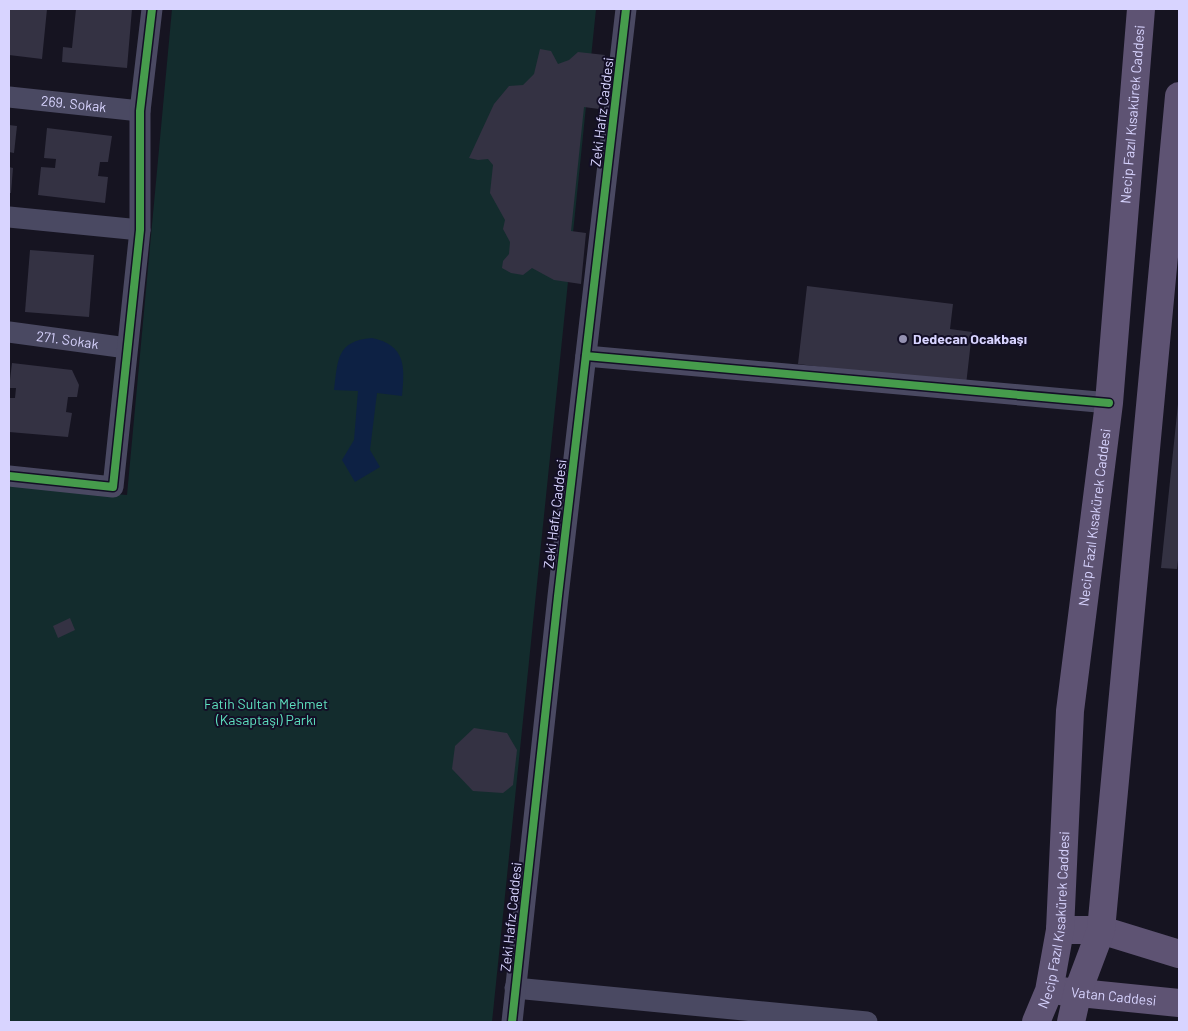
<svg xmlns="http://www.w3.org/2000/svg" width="1188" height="1031" font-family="Barlow,sans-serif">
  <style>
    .green { fill: #132c2d }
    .water { fill: #0d2144 }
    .building { fill: #343243 }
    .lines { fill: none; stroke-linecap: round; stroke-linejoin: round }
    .minor { stroke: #4a4962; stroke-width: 21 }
    .major { stroke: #5e5373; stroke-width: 28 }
    .cycleway-casing { stroke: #130f26; stroke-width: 11 }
    .cycleway { stroke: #469c4c; stroke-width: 8 }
    .poi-dot { fill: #9491b1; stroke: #130f26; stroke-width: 2 }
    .labels { text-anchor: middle; stroke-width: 4; stroke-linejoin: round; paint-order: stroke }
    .street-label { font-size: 14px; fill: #d8d4ff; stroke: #130f26 }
    .poi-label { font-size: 14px; font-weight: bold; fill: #d8d4ff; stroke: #130f26; text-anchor: start }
    .park-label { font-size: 14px; fill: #5ee1bf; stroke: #130f26 }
  </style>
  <rect width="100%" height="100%" fill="#161421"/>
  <!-- green -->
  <path class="green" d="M172 9H596L492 1022H9V486L127 495Z"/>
  <!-- water -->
  <path class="water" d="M372 338C406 345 405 367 402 396L377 393 370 450 380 467 355 482 342 460 354 440 358 391 334 390C338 360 336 341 372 338Z"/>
  <!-- building -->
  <g class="building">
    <path d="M9 9H47L42 59 9 55Z"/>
    <path d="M76 9H132L127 68 62 62 63 47 72 48Z"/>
    <path d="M540 49 551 51 558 64 569 60 578 52 605 55 599 109 584 107 571 231 586 233 581 284 554 280 532 268 523 275 511 273 502 268 503 261 509 254 510 242 503 229 505 220 490 193 493 165 488 159 478 160 469 158 494 104 509 86 523 85 534 74Z"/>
    <path d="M9 125 17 126 14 153 9 152Z"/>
    <path d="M47 128 112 136 108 162H100L98 176 108 177 105 203 38 195 41 167 55 168 56 159 44 158Z"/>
    <path d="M9 167 13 168 11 193H9Z"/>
    <path d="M30 250 94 255 89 317 25 312Z"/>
    <path d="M807 286 953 304 950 329 972 332 966 385 798 364Z"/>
    <path d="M12 363 72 370 79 385 77 397H68L66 412 72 413 68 437 9 432 10 398H15L16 388H9Z"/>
    <path d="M1178 404 1179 552 1177 569 1161 568Z"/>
    <path d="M70 618 75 630 58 638 53 626Z"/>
    <path d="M474 728 507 733 517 750 513 785 503 793 473 791 452 769 455 746Z"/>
  </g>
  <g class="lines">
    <!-- minor -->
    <g class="minor">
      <path id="s1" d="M9 97 140 111"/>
      <path d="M9 217 140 230"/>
      <path id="s2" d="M9 332 127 348"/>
      <path d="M586 356 1109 403"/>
      <path d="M9 476 113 487 140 230V111L152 9"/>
      <path d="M515 988 867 1022"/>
      <path d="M512 1022 558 596 626 9"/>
    </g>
    <!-- major -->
    <g class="major">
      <path d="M1060 930H1101L1179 954"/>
      <path id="s3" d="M1060 991 1179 1003"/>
      <path id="s4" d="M1036 1022 1049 991 1060 930 1070 711 1109 403 1141 9"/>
      <path d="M1071 1022 1078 991 1101 930 1179 96"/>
    </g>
    <defs>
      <g id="cycleway">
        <path d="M586 356 1109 403"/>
        <path d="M9 476 113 487 140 230V111L152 9"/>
        <path d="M512 1022 558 596 626 9"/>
      </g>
    </defs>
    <!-- cycleway casing -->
    <use href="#cycleway" class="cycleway-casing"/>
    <!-- cycleway -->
    <use href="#cycleway" class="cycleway"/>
  </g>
  <!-- markers -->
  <circle class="poi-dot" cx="903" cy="339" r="5"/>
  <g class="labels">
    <!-- street labels -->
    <g class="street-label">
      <text dy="5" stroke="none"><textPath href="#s1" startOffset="65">269. Sokak</textPath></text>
      <text transform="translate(602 112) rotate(-83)" y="5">Zeki Hafız Caddesi</text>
      <text dy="5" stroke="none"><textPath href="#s4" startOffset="915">Necip Fazıl Kısakürek Caddesi</textPath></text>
      <text dy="5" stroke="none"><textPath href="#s2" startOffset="59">271. Sokak</textPath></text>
      <text transform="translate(555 514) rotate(-83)" y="5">Zeki Hafız Caddesi</text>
      <text dy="5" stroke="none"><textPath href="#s4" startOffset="510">Necip Fazıl Kısakürek Caddesi</textPath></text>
      <text transform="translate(511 917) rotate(-84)" y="5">Zeki Hafız Caddesi</text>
      <text dy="5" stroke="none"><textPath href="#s4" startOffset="105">Necip Fazıl Kısakürek Caddesi</textPath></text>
      <text dy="5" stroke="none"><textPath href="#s3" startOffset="54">Vatan Caddesi</textPath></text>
    </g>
    <!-- poi labels -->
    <g class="poi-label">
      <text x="913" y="344">Dedecan Ocakbaşı</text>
    </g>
    <!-- park labels -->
    <g class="park-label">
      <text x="266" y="709">Fatih Sultan Mehmet<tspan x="266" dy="16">(Kasaptaşı) Parkı</tspan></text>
    </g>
  </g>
  <!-- border -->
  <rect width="1188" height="1031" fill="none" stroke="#d8d4ff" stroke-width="20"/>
</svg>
